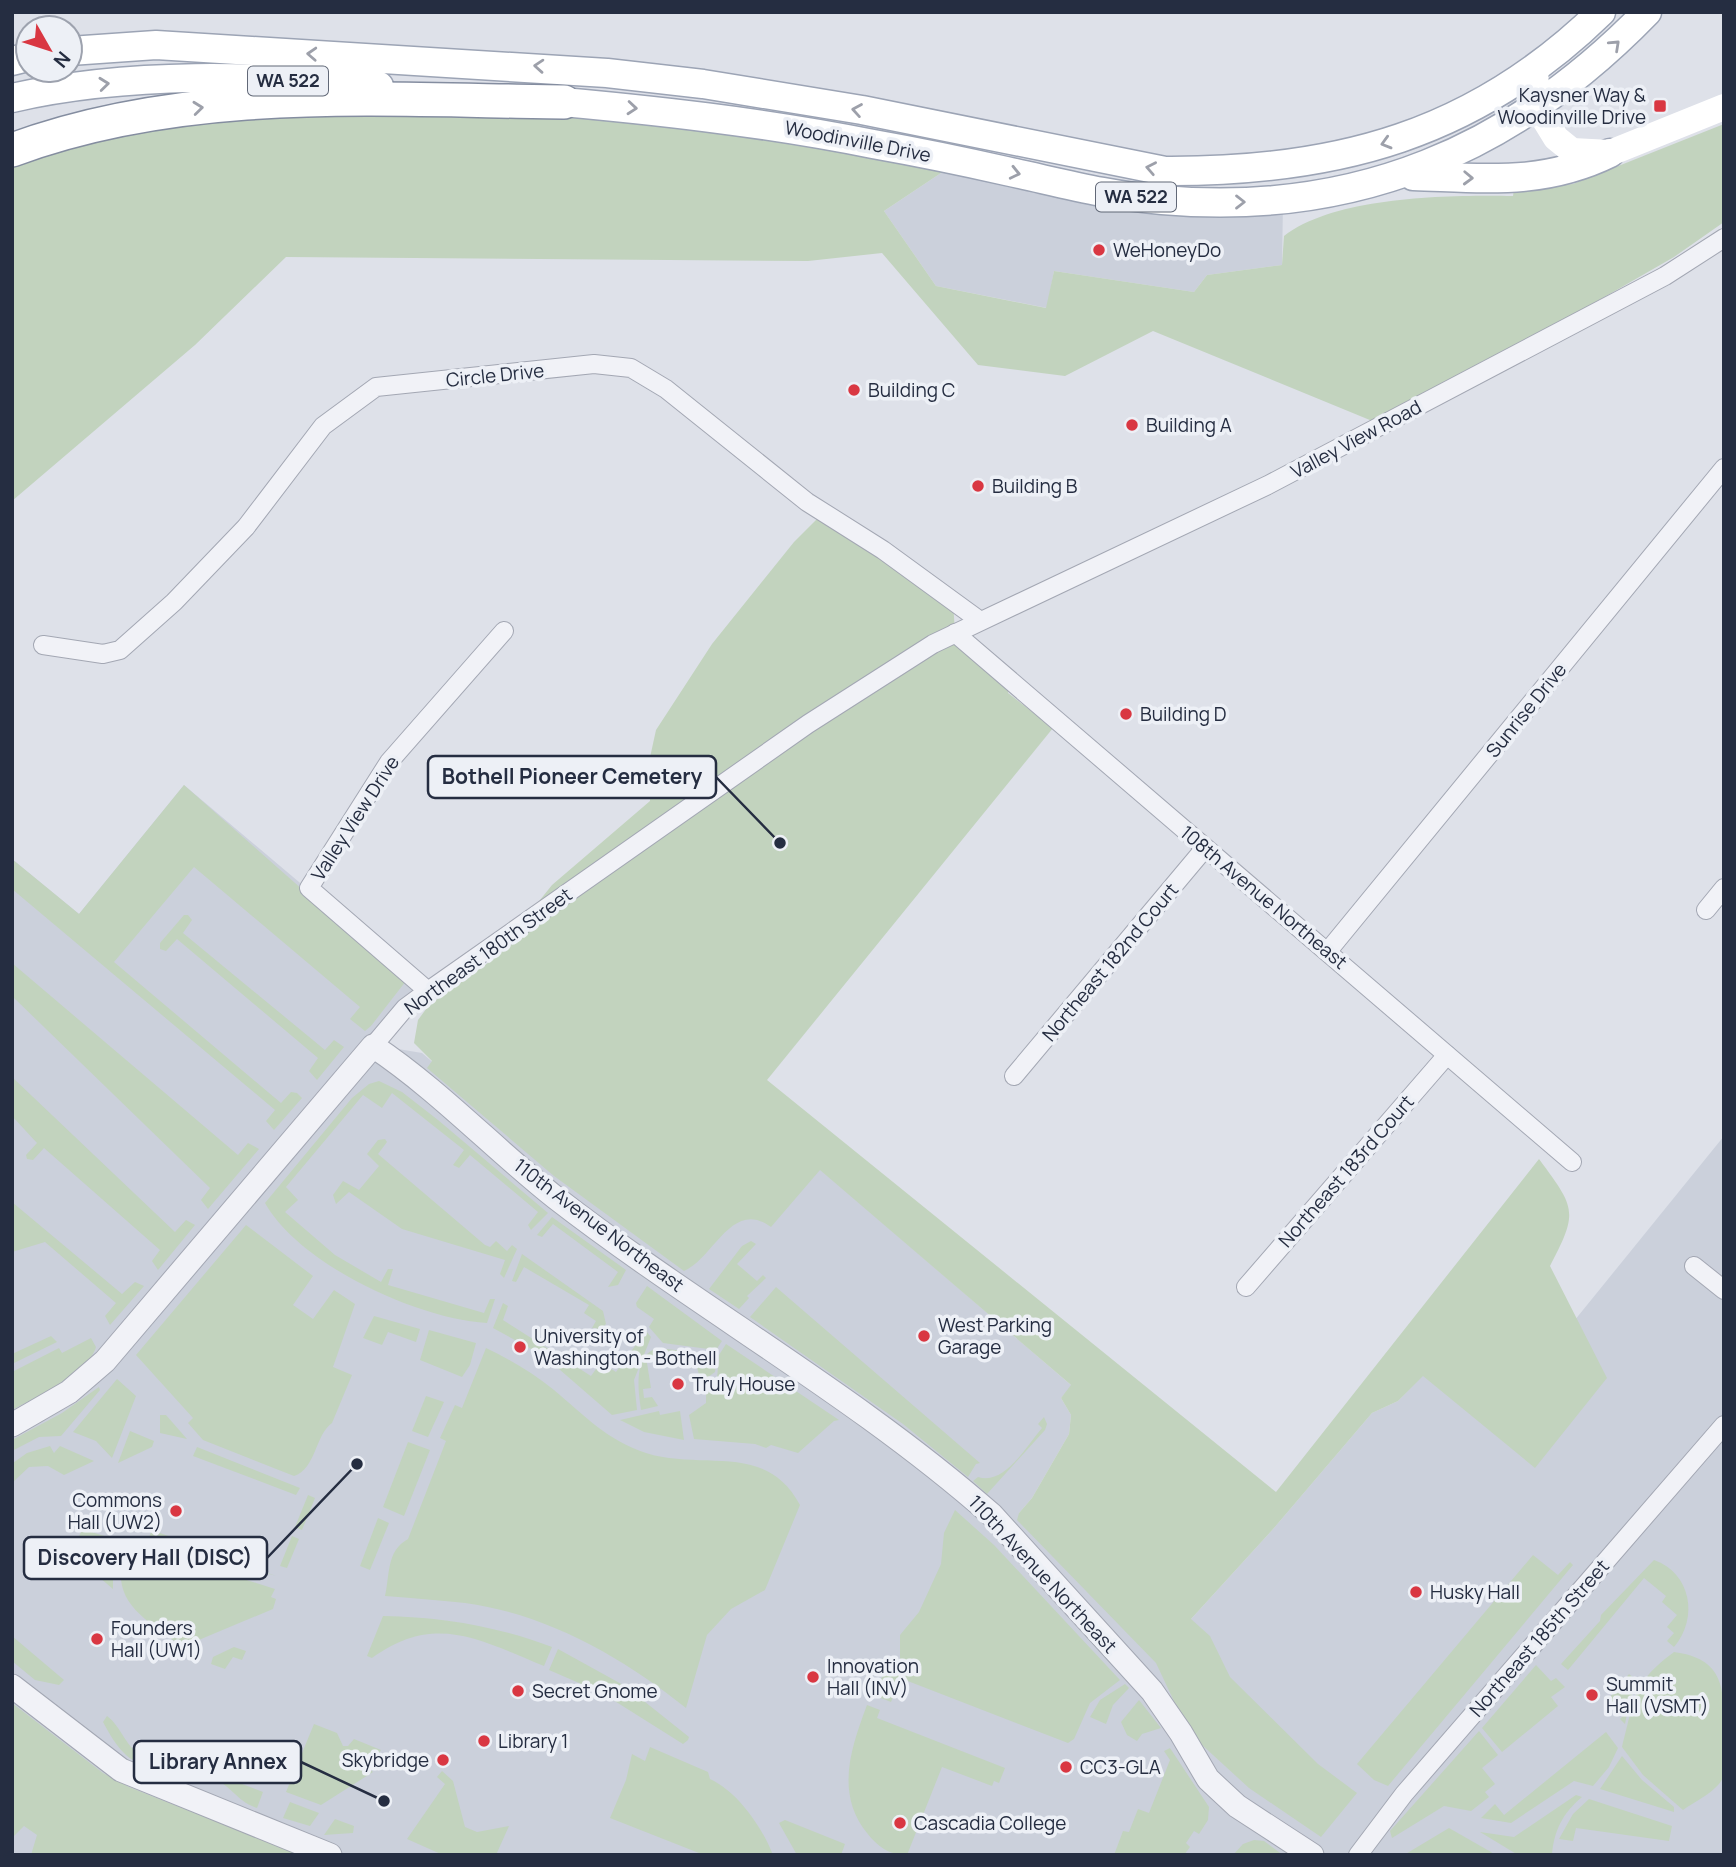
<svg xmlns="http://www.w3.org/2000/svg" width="1736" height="1867" font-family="Manrope,sans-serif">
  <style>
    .built { fill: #cbd0db }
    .green { fill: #c2d3be }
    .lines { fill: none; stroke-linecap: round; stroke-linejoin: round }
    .minor-casing { stroke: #a3a7b3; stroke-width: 20 }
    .tertiary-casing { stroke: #a3a7b3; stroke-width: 25 }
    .primary-casing { stroke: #9ca4b5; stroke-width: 31 }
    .motorway-casing { stroke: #848da0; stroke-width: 36 }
    .minor { stroke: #f1f2f7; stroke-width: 18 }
    .tertiary { stroke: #f1f2f7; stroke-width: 23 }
    .secondary { stroke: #fff; stroke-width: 26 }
    .primary { stroke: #fff; stroke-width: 28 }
    .motorway { stroke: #fff; stroke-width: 33 }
    .oneway { stroke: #9da0aa }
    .poi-dot { fill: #d93742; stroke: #edf0f6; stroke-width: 2.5 }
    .labels { text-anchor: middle; stroke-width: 7; stroke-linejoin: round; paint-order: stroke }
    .shield { fill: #edf0f6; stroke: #616877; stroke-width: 2 }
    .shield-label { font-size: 18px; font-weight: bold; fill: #252d41 }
    .poi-label { font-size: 19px; fill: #252d41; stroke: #edf0f6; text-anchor: start }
    .street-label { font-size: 19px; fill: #252d41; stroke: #edf0f6 }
    .leader { fill: none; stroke: #252d41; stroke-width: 2.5 }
    .callout-dot { fill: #252d41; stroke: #edf0f6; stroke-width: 2.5 }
    .callout { fill: #edf0f6; stroke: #252d41; stroke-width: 2.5 }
    .callout-label { font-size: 21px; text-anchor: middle; font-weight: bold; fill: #252d41 }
  </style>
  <rect width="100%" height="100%" fill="#dee1e9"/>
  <!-- built -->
  <g class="built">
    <path d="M959 161 1283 202 1282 265 1207 275 1194 292 1054 271 1047 308 936 286 884 211Z"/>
    <path d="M184 785 428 991 374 1045 422 1053 568 1178 797 1149 1072 1386 1061 1398 1071 1415 1069 1434 1032 1498 1019 1513 1191 1619 1274 1528 1372 1413 1398 1401 1423 1375 1519 1389 1724 1136V1855H12V859L79 914Z"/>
  </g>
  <!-- green -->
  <g class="green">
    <path d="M564 102 959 161 884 211 936 286 1046 308 1054 271 1194 292 1207 275 1282 265 1284 236C1336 196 1449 195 1513 196L1514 189 1573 184 1724 124V222L1674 257 1382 425 1153 331 1065 376 978 365 882 253 808 261 286 257 195 345 12 501V150L129 115Z"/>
    <path d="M824 512 953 601 955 633 1011 679 1008 693 1053 728 767 1080 1276 1492 1539 1159C1575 1208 1579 1211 1550 1266L1607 1378 1535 1468 1423 1376 1398 1401 1372 1413 1274 1528 1191 1619 1210 1636 1230 1677 1318 1764 1357 1793 1321 1837 1249 1788 1189 1733 1156 1663 1017 1520 1019 1513 1032 1498 1069 1434 1071 1415 1061 1398 1071 1385 820 1170 771 1227C732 1198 714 1258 684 1271L554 1176 427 1068 432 1061 414 1043 418 1020 429 1005 492 960 552 885 650 801 649 762 656 730 712 644 794 542Z"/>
    <path d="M184 785 406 981 371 1026 365 1031 350 1019 360 1007 194 867 114 962 281 1103 291 1092 297 1093 302 1098 274 1130 266 1121 275 1110 12 889V859L79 914Z"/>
    <path d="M184 915H188L192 920 183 933 325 1050 334 1040 344 1047 317 1080 309 1071 318 1058 177 939 166 951 160 949V943Z"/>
    <path d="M12 963 238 1155 248 1143 259 1149 208 1209 201 1200 210 1188 12 996Z"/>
    <path d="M12 1077 175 1232 186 1220 195 1225 158 1270 152 1261 160 1250 44 1148 33 1160 27 1159 26 1155 37 1143 12 1116Z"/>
    <path d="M379 1081 402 1092 438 1120 548 1213 531 1230 528 1225 538 1212 470 1155 459 1168 453 1165 464 1150 392 1093 382 1108 363 1095 286 1187 298 1200 285 1212 335 1255 381 1282 388 1269H393L388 1285 484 1313 490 1299H495L487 1323C418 1319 300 1265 265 1203L352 1098 369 1084Z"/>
    <path d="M385 1139 387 1142 378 1154 485 1245 490 1247 496 1241 507 1251 512 1245 517 1249 504 1278 500 1274 505 1260 402 1229 349 1192 336 1204 333 1195 343 1181 359 1190 379 1166 367 1154 378 1140Z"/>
    <path d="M12 1202 122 1294 135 1282 144 1286 110 1325 105 1316 116 1303 45 1242 12 1252Z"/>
    <path d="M552 1217 626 1270 618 1285 608 1287 618 1272 553 1224 542 1237 537 1235Z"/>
    <path d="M246 1225 313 1276 293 1305 313 1319 334 1290 355 1304 333 1367 352 1375 332 1423C315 1435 316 1469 294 1476L203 1440 188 1423 193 1418 136 1355Z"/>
    <path d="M751 1241 756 1244 737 1264 757 1281 763 1275 766 1278 747 1296 749 1298 739 1309 709 1289 742 1246Z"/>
    <path d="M522 1254 603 1311 606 1324 600 1329 592 1328 596 1321 584 1313 589 1305 524 1267 516 1282 512 1281Z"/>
    <path d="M647 1286 722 1341 716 1350 663 1343 649 1327 654 1319 637 1307 636 1303Z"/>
    <path d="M776 1287 980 1463 976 1464 968 1477 903 1424 750 1317Z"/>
    <path d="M503 1303 508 1306 503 1320 591 1376 601 1362 616 1372 646 1331 651 1337 634 1380 637 1410 612 1415 544 1356 493 1328Z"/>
    <path d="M374 1316 420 1329 416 1342 388 1332 382 1345 363 1338Z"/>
    <path d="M429 1330 476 1343 470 1365 462 1377 420 1360Z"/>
    <path d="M51 1336 57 1342 12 1364V1354Z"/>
    <path d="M91 1338 96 1347C90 1371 33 1399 12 1410V1372L59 1348 62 1353Z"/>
    <path d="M726 1344 839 1420 834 1421 798 1453 771 1445 766 1448 755 1444 694 1439 689 1415 706 1403V1386L717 1379 719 1355Z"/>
    <path d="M486 1348C511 1360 533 1373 554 1390 584 1415 608 1441 646 1453 703 1471 766 1441 800 1505L765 1590 731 1609 707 1635 686 1708C622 1657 547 1614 465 1603 438 1600 411 1598 385 1596 390 1575 386 1551 408 1539L446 1441 440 1438 455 1405 462 1408Z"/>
    <path d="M658 1348 710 1354 716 1365 715 1372 704 1380 703 1374 699 1375 697 1367 689 1368 688 1360 664 1364 662 1354 646 1357 651 1388 643 1389 644 1398 652 1397 658 1406 641 1410C638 1390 633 1354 658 1348Z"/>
    <path d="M117 1379 136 1396 112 1458 96 1441 73 1432Z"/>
    <path d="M99 1387 100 1390 61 1436 39 1437 12 1451V1440L62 1413Z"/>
    <path d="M426 1396 444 1402 428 1437 412 1431Z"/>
    <path d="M659 1411 660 1415 680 1411 684 1440 644 1432 620 1420Z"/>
    <path d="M160 1415H166L187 1439 160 1433Z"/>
    <path d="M1044 1417 1047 1424 1045 1430 987 1494 973 1481 978 1477C1005 1486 1026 1446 1042 1428L1038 1424Z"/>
    <path d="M130 1431 154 1441 152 1447 118 1463Z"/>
    <path d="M408 1442 430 1450 404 1516 383 1507Z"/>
    <path d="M50 1446 54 1453 60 1446 94 1461 64 1475 48 1466 29 1467 12 1483 13 1463 27 1453Z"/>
    <path d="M197 1447 300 1488 296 1495 193 1456Z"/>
    <path d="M308 1495 315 1498 302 1530 295 1527Z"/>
    <path d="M955 1510 994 1545 1120 1680 1090 1703 1074 1739 1068 1743 900 1678 891 1702 871 1694 885 1673 900 1662V1635L919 1612 941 1564 944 1533Z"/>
    <path d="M378 1518 389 1523 370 1570 360 1566Z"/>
    <path d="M82 1529 120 1541 113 1564V1589L72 1554Z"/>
    <path d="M152 1530 276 1576 149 1537Z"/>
    <path d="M292 1536 299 1539 287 1568 280 1566Z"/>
    <path d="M150 1549 275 1589 271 1597 276 1599 273 1609 182 1647C146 1618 111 1605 123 1554L140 1557 142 1551 148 1552Z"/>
    <path d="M1533 1555 1558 1575 1570 1562 1573 1565 1388 1786 1374 1780 1357 1764Z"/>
    <path d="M1654 1560C1691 1573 1699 1618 1674 1647L1667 1641 1674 1633 1667 1627 1677 1615 1662 1602 1666 1596 1644 1578 1568 1670 1561 1664 1600 1621 1601 1615Z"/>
    <path d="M383 1616C442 1617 496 1626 552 1647L544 1666C480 1640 435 1612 372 1658L367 1656Z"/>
    <path d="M12 1636 64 1680 59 1685 35 1680 12 1661Z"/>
    <path d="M234 1647 246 1651 242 1660 233 1657 225 1669 211 1664 213 1657Z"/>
    <path d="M558 1649 625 1686 689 1737 688 1740 683 1744 602 1693 549 1670Z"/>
    <path d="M1674 1652C1727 1659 1724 1692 1724 1737 1724 1748 1727 1765 1724 1775 1719 1791 1695 1801 1683 1810L1643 1775 1622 1747C1635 1699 1631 1684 1674 1652Z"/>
    <path d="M1536 1665 1551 1681 1556 1678 1565 1687 1551 1697 1558 1706 1502 1752 1482 1728Z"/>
    <path d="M1629 1674 1638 1682 1630 1699 1625 1724 1620 1719 1623 1716 1609 1698Z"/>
    <path d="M1125 1684 1129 1688 1113 1705 1106 1724 1090 1717 1100 1700Z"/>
    <path d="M1139 1700 1161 1728 1142 1734 1137 1741 1127 1735 1121 1722Z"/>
    <path d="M12 1703 103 1773 129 1787 300 1855H31L37 1835 24 1826 12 1838Z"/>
    <path d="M867 1705 880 1710 877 1718 1005 1768 999 1783 994 1781 992 1786 942 1767 907 1855C889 1855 878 1847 867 1833 835 1793 851 1748 867 1705Z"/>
    <path d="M107 1716C122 1727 126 1749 144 1757 152 1760 160 1758 170 1763 134 1774 118 1750 103 1722Z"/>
    <path d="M314 1724 337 1733 343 1746H348L354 1739 381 1750 368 1768 373 1772 321 1805 286 1792Z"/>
    <path d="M1479 1731 1498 1755 1482 1768 1495 1784 1485 1792 1489 1797 1471 1811 1444 1806 1392 1838 1390 1831Z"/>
    <path d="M1606 1732 1618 1748 1609 1767 1593 1786 1574 1781 1511 1823 1481 1818 1495 1804 1504 1815Z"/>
    <path d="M650 1747 708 1772 710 1779C738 1792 762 1827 773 1855H704L610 1818 626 1780 632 1754 645 1761Z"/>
    <path d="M1170 1748 1209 1807 1208 1820 1199 1834 1194 1831 1186 1843 1190 1847 1184 1855H1114L1123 1831 1129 1832 1138 1809 1149 1813 1170 1760 1164 1751Z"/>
    <path d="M1622 1756 1642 1780 1674 1807V1812L1600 1789Z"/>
    <path d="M442 1771 453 1781 465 1827 477 1832 509 1826 496 1855H443L407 1839 445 1784 437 1777Z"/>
    <path d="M213 1773 263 1792 257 1808C234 1800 235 1787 211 1778Z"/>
    <path d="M1576 1795 1582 1797C1563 1813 1554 1830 1552 1855H1518L1480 1832 1514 1837Z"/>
    <path d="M1589 1799 1672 1826 1669 1841 1576 1828 1573 1841 1559 1839 1573 1814Z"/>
    <path d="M290 1802 319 1813 310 1826 283 1818Z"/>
    <path d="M335 1819 354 1826 353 1833 324 1835Z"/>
    <path d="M785 1820 845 1844 841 1855H797L779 1823Z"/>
    <path d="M1449 1828 1491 1852 1495 1855H1404Z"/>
    <path d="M1254 1840 1264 1841 1283 1855H1233L1243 1844Z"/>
  </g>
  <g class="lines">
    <defs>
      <g id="minor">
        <path d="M955 633 1572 1162"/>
        <path d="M43 645 103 654 120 650 174 602 246 527 323 426 376 387 594 364 631 368 666 389 807 502 883 550 979 620"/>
        <path d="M1706 910 1724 888"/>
        <path d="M1328 951 1724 468"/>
        <path d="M428 991 309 888 389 762 504 631"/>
        <path d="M373 1046 405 1008 428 991 808 724 933 644 1268 485 1665 276 1724 238"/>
        <path d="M1014 1076 1205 848"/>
        <path d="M1694 1266 1724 1290"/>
        <path d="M1246 1287 1447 1055"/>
        <path d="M1358 1855 1404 1794 1724 1425"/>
      </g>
      <g id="tertiary">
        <path d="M12 1425 69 1392 105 1361 373 1046C439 1090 494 1149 556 1198 698 1308 857 1396 992 1515L1152 1691 1181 1733 1208 1779 1237 1806 1312 1855"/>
        <path d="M12 1686 121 1770 330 1855"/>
      </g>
      <g id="primary">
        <path d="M70 51 156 45 607 73 703 84 862 110 1165 171C1337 172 1475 135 1601 12"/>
        <path d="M12 61 28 57"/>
        <path d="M12 98C130 71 259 76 379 86"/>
        <path d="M541 100C653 110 763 122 873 144 918 152 962 161 1006 171 1058 182 1108 196 1162 200 1356 217 1513 150 1647 12"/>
        <path d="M1413 176C1484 178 1543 186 1610 153"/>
      </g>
      <path id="motorway" d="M12 150C187 85 380 100 564 102"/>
    </defs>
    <!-- minor casing -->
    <use href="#minor" class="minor-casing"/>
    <!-- tertiary casing -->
    <use href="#tertiary" class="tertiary-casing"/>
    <!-- primary casing -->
    <use href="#primary" class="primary-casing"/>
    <!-- motorway casing -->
    <use href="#motorway" class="motorway-casing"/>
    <!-- minor -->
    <use href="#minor" class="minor"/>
    <!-- tertiary -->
    <use href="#tertiary" class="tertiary"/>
    <!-- secondary -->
    <path class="secondary" d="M1535 69 1537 107 1556 138 1572 151 1610 153 1724 107"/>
    <!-- primary -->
    <use href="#primary" class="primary"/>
    <!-- motorway -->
    <use href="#motorway" class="motorway"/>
  </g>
  <!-- one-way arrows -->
  <defs><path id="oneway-chevron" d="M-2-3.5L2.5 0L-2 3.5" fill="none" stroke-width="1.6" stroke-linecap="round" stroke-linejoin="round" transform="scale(1.75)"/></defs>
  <g class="oneway">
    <use href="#oneway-chevron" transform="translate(1615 45) rotate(-43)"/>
    <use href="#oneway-chevron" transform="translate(312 54) rotate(-177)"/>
    <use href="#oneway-chevron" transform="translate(539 66) rotate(-176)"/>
    <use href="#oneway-chevron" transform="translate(104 84) rotate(-6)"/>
    <use href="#oneway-chevron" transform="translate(198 108) rotate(-6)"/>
    <use href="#oneway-chevron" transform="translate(632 108) rotate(5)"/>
    <use href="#oneway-chevron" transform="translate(857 110) rotate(-170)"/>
    <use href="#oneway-chevron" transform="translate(1386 143) rotate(164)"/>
    <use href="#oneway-chevron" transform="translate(1151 168) rotate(-169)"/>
    <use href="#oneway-chevron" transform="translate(1015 173) rotate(13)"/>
    <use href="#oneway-chevron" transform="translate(1468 178) rotate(2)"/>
    <use href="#oneway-chevron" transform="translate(1240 202)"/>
  </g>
  <!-- markers -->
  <g class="poi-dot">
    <rect x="1653" y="99" width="14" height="14" rx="3.5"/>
    <circle cx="1099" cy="250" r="7"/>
    <circle cx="854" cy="390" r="7"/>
    <circle cx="1132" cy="425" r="7"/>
    <circle cx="978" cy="486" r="7"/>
    <circle cx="1126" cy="714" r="7"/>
    <circle cx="924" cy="1336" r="7"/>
    <circle cx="520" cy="1347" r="7"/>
    <circle cx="678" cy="1384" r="7"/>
    <circle cx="176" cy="1511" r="7"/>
    <circle cx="1416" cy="1592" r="7"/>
    <circle cx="97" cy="1639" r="7"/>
    <circle cx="813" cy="1677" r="7"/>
    <circle cx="518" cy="1691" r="7"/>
    <circle cx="1592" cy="1695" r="7"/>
    <circle cx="484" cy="1741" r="7"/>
    <circle cx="443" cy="1760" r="7"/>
    <circle cx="1066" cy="1767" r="7"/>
    <circle cx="900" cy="1823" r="7"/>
  </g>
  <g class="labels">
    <!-- shield labels -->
    <g class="shield">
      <rect x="248" y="66.5" width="80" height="29" rx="5"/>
      <rect x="1096" y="182.5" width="80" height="29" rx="5"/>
    </g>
    <g class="shield-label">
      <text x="288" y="87">WA 522</text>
      <text x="1136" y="203">WA 522</text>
    </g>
    <!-- poi labels -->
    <g class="poi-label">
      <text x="1646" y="102" text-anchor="end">Kaysner Way &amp;<tspan x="1646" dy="22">Woodinville Drive</tspan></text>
      <text x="1113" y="257">WeHoneyDo</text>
      <text x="868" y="397">Building C</text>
      <text x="1146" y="432">Building A</text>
      <text x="992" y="493">Building B</text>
      <text x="1140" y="721">Building D</text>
      <text x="938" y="1332">West Parking<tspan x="938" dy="22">Garage</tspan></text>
      <text x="534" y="1343">University of<tspan x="534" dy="22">Washington - Bothell</tspan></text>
      <text x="692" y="1391">Truly House</text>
      <text x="162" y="1507" text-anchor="end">Commons<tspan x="162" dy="22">Hall (UW2)</tspan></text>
      <text x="1430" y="1599">Husky Hall</text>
      <text x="111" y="1635">Founders<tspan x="111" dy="22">Hall (UW1)</tspan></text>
      <text x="827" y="1673">Innovation<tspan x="827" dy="22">Hall (INV)</tspan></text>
      <text x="1606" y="1691">Summit<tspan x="1606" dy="22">Hall (VSMT)</tspan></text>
      <text x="532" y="1698">Secret Gnome</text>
      <text x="498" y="1748">Library 1</text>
      <text x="429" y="1767" text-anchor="end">Skybridge</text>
      <text x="1080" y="1774">CC3-GLA</text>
      <text x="914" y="1830">Cascadia College</text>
    </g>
    <!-- street labels -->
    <g class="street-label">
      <text transform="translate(858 141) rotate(11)" y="7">Woodinville Drive</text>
      <text transform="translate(495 375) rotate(-6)" y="7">Circle Drive</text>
      <text transform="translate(1356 439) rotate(-28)" y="7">Valley View Road</text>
      <text transform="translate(1526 710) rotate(-51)" y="7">Sunrise Drive</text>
      <text transform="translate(355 818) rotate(-57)" y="7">Valley View Drive</text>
      <text transform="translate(1264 897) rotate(40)" y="7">108th Avenue Northeast</text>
      <text transform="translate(488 951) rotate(-36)" y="7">Northeast 180th Street</text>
      <text transform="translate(1110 962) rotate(-50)" y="7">Northeast 182nd Court</text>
      <text transform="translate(1346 1171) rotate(-49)" y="7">Northeast 183rd Court</text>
      <text transform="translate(599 1225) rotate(37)" y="7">110th Avenue Northeast</text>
      <text transform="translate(1043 1574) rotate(47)" y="7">110th Avenue Northeast</text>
      <text transform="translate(1539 1638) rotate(-49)" y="7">Northeast 185th Street</text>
    </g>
  </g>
  <!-- callouts -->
  <path class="leader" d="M780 843L716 777M357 1464L267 1558M384 1801L301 1762"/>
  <g class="callout-dot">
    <circle cx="780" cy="843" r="7"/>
    <circle cx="357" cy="1464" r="7"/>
    <circle cx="384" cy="1801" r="7"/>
  </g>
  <g class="callout">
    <rect x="428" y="756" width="288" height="42" rx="7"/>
    <rect x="24" y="1537" width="243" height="42" rx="7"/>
    <rect x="134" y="1741" width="167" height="42" rx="7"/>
  </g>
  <g class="callout-label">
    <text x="572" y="784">Bothell Pioneer Cemetery</text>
    <text x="145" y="1565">Discovery Hall (DISC)</text>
    <text x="218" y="1769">Library Annex</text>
  </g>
  <!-- border -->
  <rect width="1736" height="1867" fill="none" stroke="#252d41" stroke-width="28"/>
  <!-- north arrow -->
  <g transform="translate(49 49) rotate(129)"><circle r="33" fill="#edf0f6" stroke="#9da2ae" stroke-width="2"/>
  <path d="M0-5L12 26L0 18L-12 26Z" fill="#d93742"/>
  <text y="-10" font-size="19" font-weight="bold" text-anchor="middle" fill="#252d41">N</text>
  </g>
</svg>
